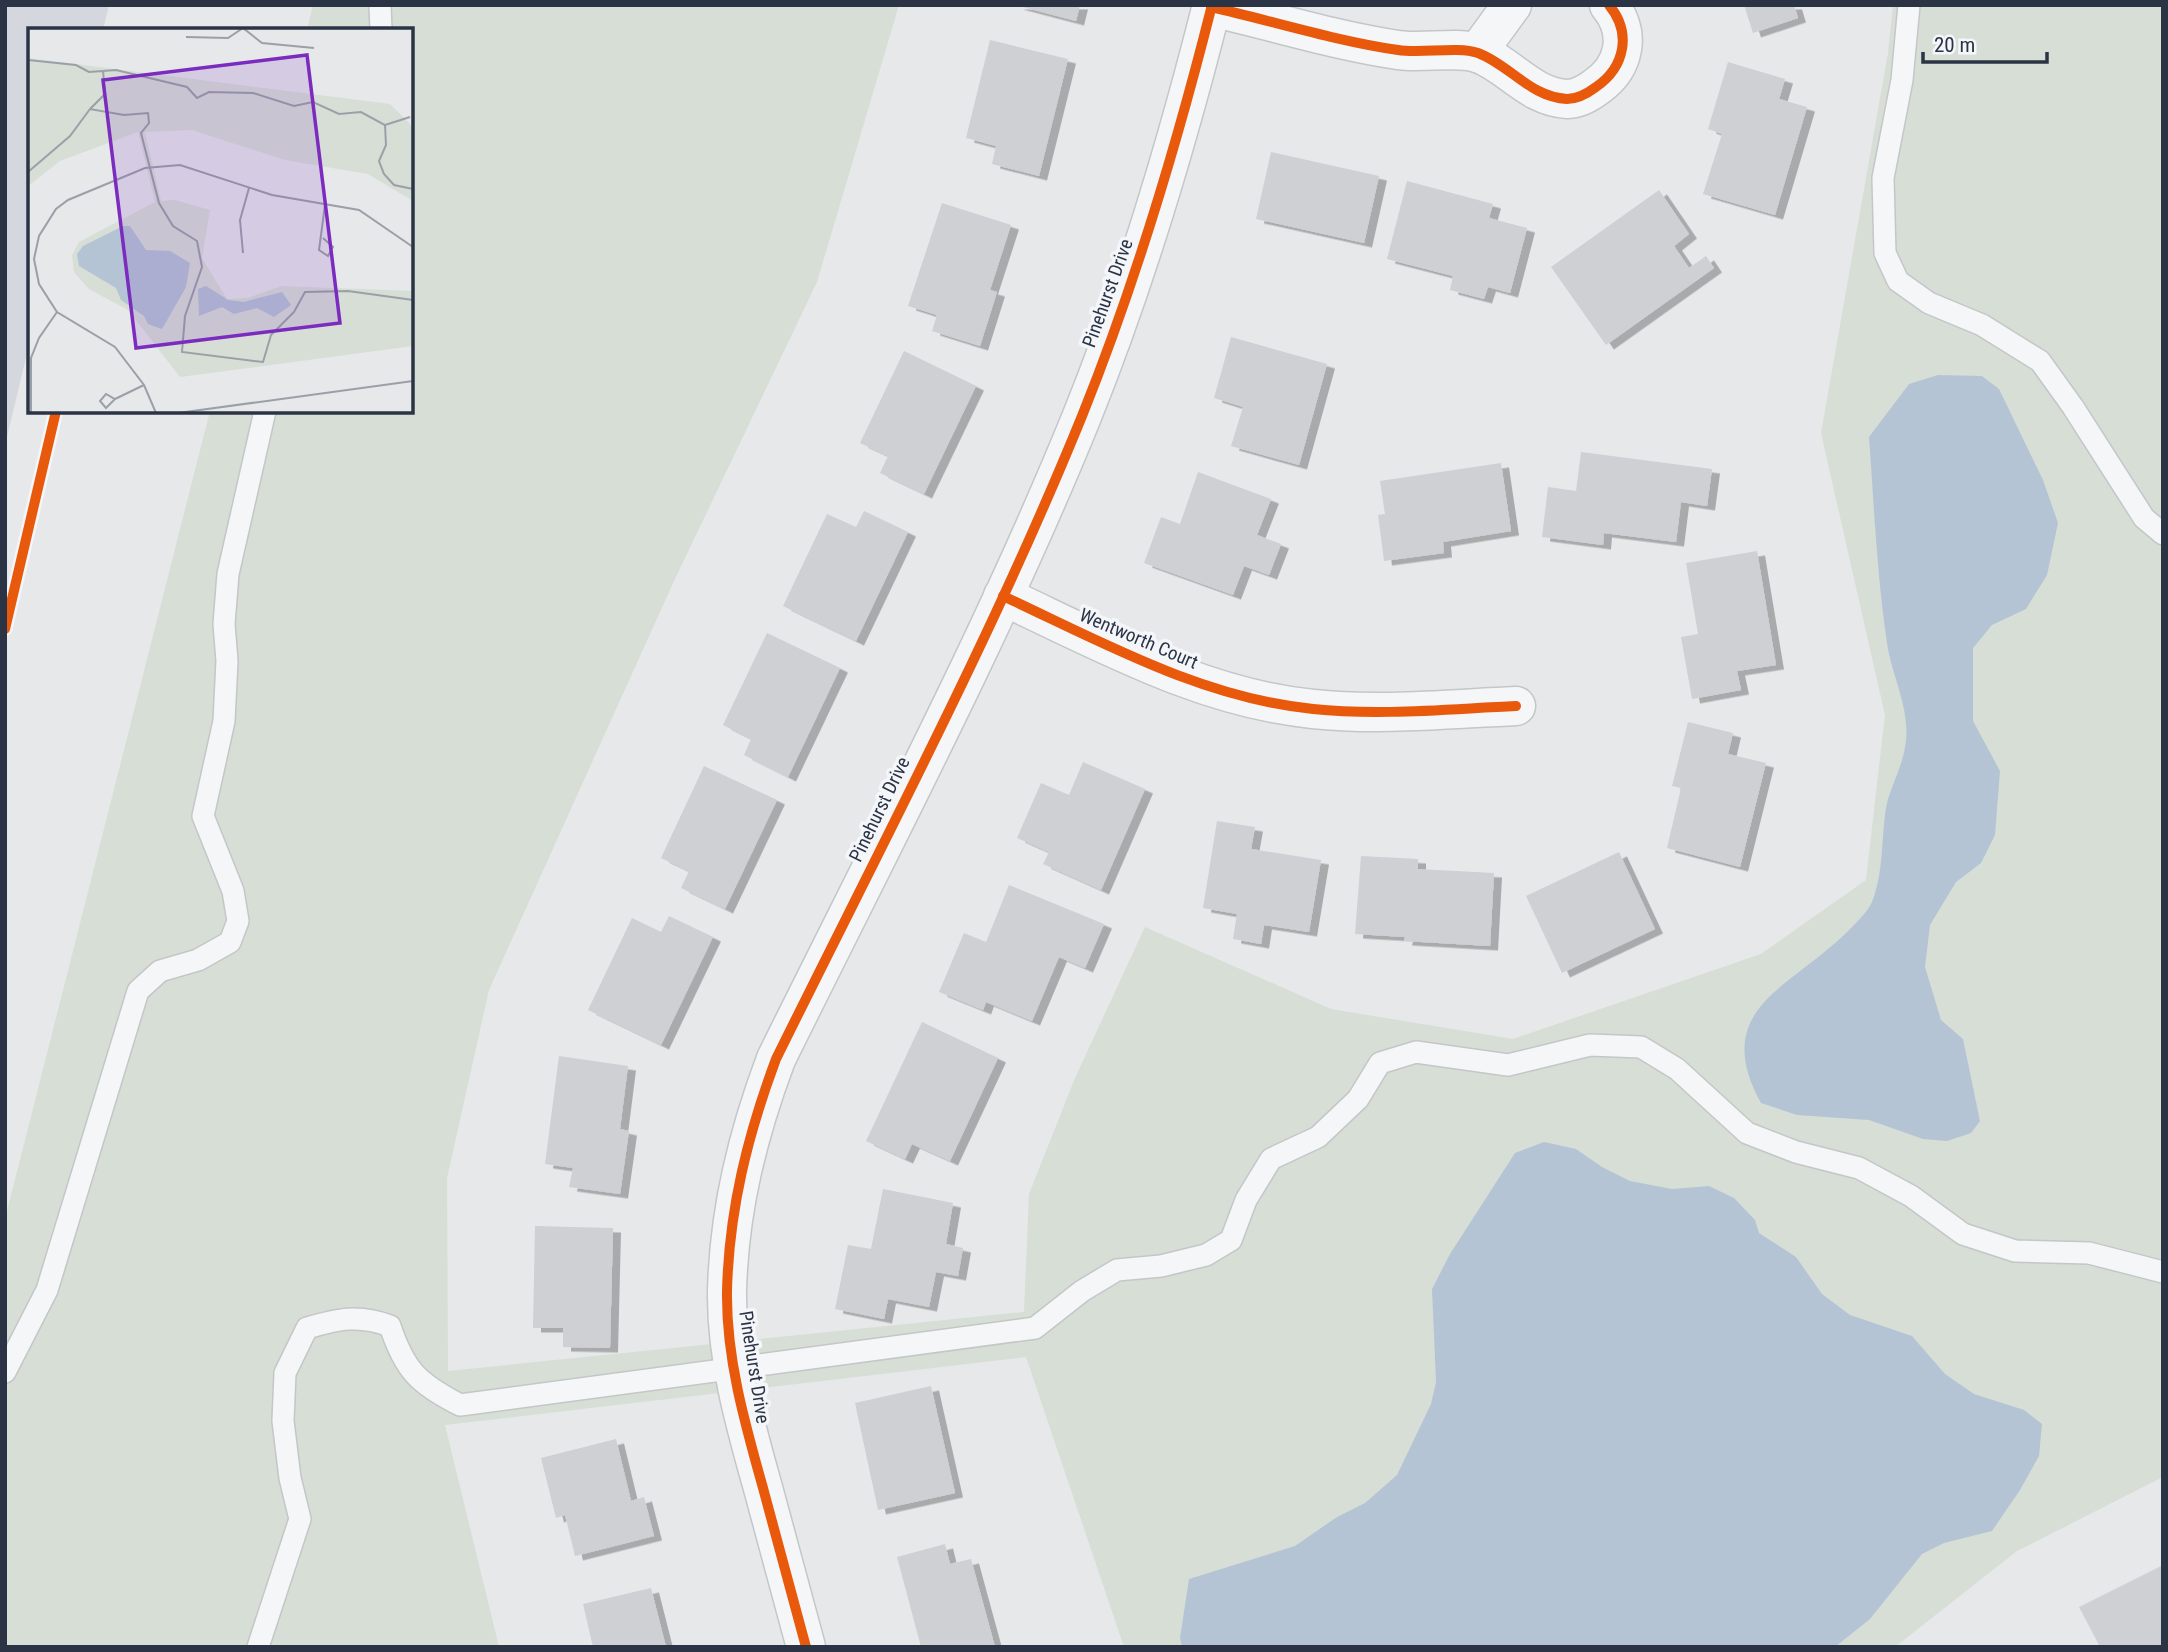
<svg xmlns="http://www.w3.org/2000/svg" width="2168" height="1652" font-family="'Roboto Condensed',sans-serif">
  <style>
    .built { fill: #d4d7dd }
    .green { fill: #d6ded6 }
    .water { fill: #b4c4d5 }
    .building { fill: #ced0d3; filter: url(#shadow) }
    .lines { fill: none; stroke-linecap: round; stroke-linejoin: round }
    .lane-casing { stroke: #c4c6c8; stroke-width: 24 }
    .street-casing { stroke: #c4c6c8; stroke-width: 41 }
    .lane { stroke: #f5f6f7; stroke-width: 21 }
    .street { stroke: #f5f6f7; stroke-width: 38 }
    .cycleway-casing { stroke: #f4f6f9; stroke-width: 15 }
    .cycleway { stroke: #e8590c; stroke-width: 10 }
    .labels { text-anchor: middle; stroke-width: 7; stroke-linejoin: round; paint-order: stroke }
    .street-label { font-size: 19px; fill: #2b3445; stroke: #f4f6f9 }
    .inset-road { fill: none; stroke: #9ba0a8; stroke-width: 2 }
    .view { fill: #7b2cbf; fill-opacity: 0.15; stroke: #7b2cbf; stroke-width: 3.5 }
    .inset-edge { fill: none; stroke: #2b3445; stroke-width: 3.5 }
  </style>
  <defs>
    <filter id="shadow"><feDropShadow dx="8" dy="4.5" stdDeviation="0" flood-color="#0004"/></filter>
  </defs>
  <rect width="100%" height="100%" fill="#e6e8ea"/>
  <!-- built -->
  <path class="built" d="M5 5H109L103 30H30V341L5 445Z"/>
  <!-- green -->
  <path class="green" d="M313 5H899L817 282 674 581 489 990 447 1178 448 1371 1024 1312 1029 1194 1075 1078 1145 927 1331 1009 1513 1039 1761 954 1866 880 1885 715 1821 433 1888 53 1893 5H2163V1477L2017 1551 1895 1647H1124L1026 1357 445 1425 499 1647H5V1219L210 411H411V30H307Z"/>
  <!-- water -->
  <g class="water">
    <path d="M1938 375 1982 376 1999 389 2043 480 2058 523 2047 575 2026 609 1992 625 1973 648V721L2000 771 1995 835 1981 863 1956 882 1930 925 1925 967 1941 1020 1963 1039 1980 1121 1971 1133 1947 1141 1923 1139 1869 1120 1797 1115 1761 1103C1710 1010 1788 989 1845 934 1854 925 1867 913 1872 902 1884 871 1881 839 1886 808 1890 787 1902 768 1905 747 1912 712 1892 677 1887 643 1877 575 1874 506 1869 437L1909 384Z"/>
    <path d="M1544 1142 1576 1149 1602 1167 1630 1181 1672 1189 1709 1186 1734 1198 1755 1220 1759 1233 1796 1257 1822 1294 1850 1315 1912 1336 1945 1374 1974 1394 2024 1410 2042 1424 2039 1456 2020 1490 1992 1531 1944 1543 1922 1554 1870 1619 1835 1647H1182L1180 1638 1189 1579 1295 1546 1337 1517 1365 1503 1397 1475 1431 1404 1436 1382 1432 1289 1450 1254 1515 1153Z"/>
  </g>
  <!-- building -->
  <g class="building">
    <path d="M1015 5H1080L1076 21Z"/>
    <path d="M1744 5H1794L1798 18 1753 33Z"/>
    <path d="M990 40 1068 59 1039 176 992 164 996 146 966 138Z"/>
    <path d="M1728 62 1785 79 1779 99 1807 107 1775 215 1703 194 1722 134 1708 129Z"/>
    <path d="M1271 152 1379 176 1364 243 1256 219Z"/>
    <path d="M1407 181 1493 204 1489 218 1527 228 1510 293 1488 287 1484 299 1450 290 1453 276 1387 259Z"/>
    <path d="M1659 190 1689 234 1674 246 1689 268 1706 256 1714 268 1606 345 1551 267Z"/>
    <path d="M942 203 1011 225 990 290 997 292 980 346 932 331 937 315 908 306Z"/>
    <path d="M1231 337 1327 364 1299 465 1231 446 1243 407 1214 398Z"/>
    <path d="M904 351 976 386 924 494 880 473 888 456 860 443Z"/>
    <path d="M1581 452 1712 469 1707 506 1681 502 1676 542 1604 533 1603 545 1542 537 1548 487 1576 491Z"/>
    <path d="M1501 463 1511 531 1443 542 1444 553 1384 561 1378 515 1385 514 1380 481Z"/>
    <path d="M1198 472 1271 499 1257 535 1281 544 1269 575 1244 566 1233 595 1144 563 1161 517 1180 524Z"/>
    <path d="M864 511 908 532 856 641 783 606 827 514 856 527Z"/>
    <path d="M1757 551 1776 665 1737 671 1741 690 1692 699 1681 637 1698 634 1686 563Z"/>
    <path d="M767 633 840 668 788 777 744 755 751 739 723 725Z"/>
    <path d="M1688 722 1733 733 1728 754 1766 763 1740 867 1667 848 1681 788 1672 786Z"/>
    <path d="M1083 762 1145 789 1101 890 1043 864 1049 852 1017 838 1041 783 1069 795Z"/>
    <path d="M704 766 777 800 725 909 681 888 689 871 661 858Z"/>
    <path d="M1217 821 1255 827 1251 849 1321 860 1309 932 1264 925 1261 944 1233 939 1237 914 1203 908Z"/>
    <path d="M1619 852 1655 929 1562 973 1526 896Z"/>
    <path d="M1361 856 1418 859V869L1494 873 1490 946 1404 941 1405 937 1355 934Z"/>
    <path d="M1009 885 1104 924 1085 968 1059 957 1032 1021 986 1002 983 1010 939 992 964 933 986 942Z"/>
    <path d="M669 916 713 937 661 1045 588 1010 632 918 661 932Z"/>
    <path d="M922 1022 998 1058 950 1161 912 1144 905 1159 866 1141Z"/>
    <path d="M559 1056 628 1066 620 1129 629 1131 620 1194 569 1187 573 1168 545 1164Z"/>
    <path d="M883 1189 953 1203 946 1244 963 1248 958 1276 936 1272 929 1307 888 1299 884 1319 835 1309 848 1245 871 1249Z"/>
    <path d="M535 1226 613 1228 610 1348 563 1347V1328H533Z"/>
    <path d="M931 1386 955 1493 878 1510 855 1403Z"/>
    <path d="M616 1439 631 1501 644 1497 654 1536 575 1556 565 1515 556 1518 541 1458Z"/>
    <path d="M945 1544 950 1564 971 1559 995 1647H921L897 1557Z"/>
    <path d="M2163 1565V1647H2100L2079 1607Z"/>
    <path d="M651 1588 666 1647H593L583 1604Z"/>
  </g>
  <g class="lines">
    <defs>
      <g id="lane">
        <path d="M380 5 381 30"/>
        <path d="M1909 5 1902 80 1883 178 1885 253 1898 281 1929 303 1982 325 2040 361 2073 407 2144 518 2163 534"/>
        <path d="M5 1372 47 1290 138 991 160 971 198 960 230 942 238 921 233 891 203 816 224 721 227 661 224 624 228 574 265 411"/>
        <path d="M258 1647 300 1519 290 1478 283 1421 285 1373 307 1328C338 1319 359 1314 390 1326 405 1371 418 1383 460 1405L1035 1328 1082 1291 1117 1270 1161 1266 1206 1255 1231 1240 1246 1200 1271 1159 1318 1137 1358 1099 1380 1063 1416 1052 1508 1065 1590 1045 1641 1047 1677 1069 1747 1133 1796 1152 1859 1168 1911 1196 1963 1234 2015 1251 2089 1253 2163 1272"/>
      </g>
      <g id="street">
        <path d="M1211 7C1273 21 1336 41 1398 50 1421 54 1457 46 1478 53 1510 65 1530 97 1567 99 1578 99 1588 93 1596 87 1625 67 1632 33 1609 5"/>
        <path d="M1477 53 1512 5"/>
        <path d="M1003 596C1102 642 1202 698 1313 709 1380 716 1448 709 1516 706"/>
        <path d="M806 1647C792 1594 777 1541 763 1488 745 1424 726 1358 727 1291 729 1209 748 1134 776 1059 881 846 993 635 1082 416 1136 282 1177 144 1212 5"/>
      </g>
    </defs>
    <!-- lane casing -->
    <use href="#lane" class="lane-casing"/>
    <!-- street casing -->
    <use href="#street" class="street-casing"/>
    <!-- lane -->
    <use href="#lane" class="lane"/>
    <!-- street -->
    <use href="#street" class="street"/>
    <defs>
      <g id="cycleway">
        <path d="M1211 7C1273 21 1336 41 1398 50 1421 54 1457 46 1478 53 1510 65 1530 97 1567 99 1578 99 1588 93 1596 87 1625 67 1632 33 1609 5"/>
        <path d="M1003 596C1102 642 1202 698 1313 709 1380 716 1448 709 1516 706"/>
        <path d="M5 629 56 411"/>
        <path d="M806 1647C792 1594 777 1541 763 1488 745 1424 726 1358 727 1291 729 1209 748 1134 776 1059 881 846 993 635 1082 416 1136 282 1177 144 1212 5"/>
      </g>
    </defs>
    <!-- cycleway casing -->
    <use href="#cycleway" class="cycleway-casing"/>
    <!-- cycleway -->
    <use href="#cycleway" class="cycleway"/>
  </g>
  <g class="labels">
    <!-- street labels -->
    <g class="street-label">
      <text transform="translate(1107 293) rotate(-70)" y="7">Pinehurst Drive</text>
      <text transform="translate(1139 638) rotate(23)" y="7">Wentworth Court</text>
      <text transform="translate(879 809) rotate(-64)" y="7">Pinehurst Drive</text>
      <text transform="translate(755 1367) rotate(81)" y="7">Pinehurst Drive</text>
    </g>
  </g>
  <!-- overview -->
  <g transform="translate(28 28)">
    <rect width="385" height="385" fill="#e6e8ea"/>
    <path d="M0 30 362 76 385 99V173L340 146 257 132 164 102 117 104 133 173 147 172 182 182 174 230 199 271 220 270 253 258 385 263V318L152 349 100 282 61 261 46 244 44 227 51 214 127 174 110 104 32 133 0 158Z" fill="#d6ded6"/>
    <path d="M95 198H102L118 222 142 223 162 235 158 259 134 301 120 296 116 288 93 272 88 260 51 238 49 226 55 218ZM178 258 200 272 216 274 254 264 263 277 246 289 229 280 206 286 194 279 171 288 170 261Z" fill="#b4c4d5"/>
    <path class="inset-road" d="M215 0 234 15 286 20M158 9 200 10 215 0M0 32 48 37 61 44 88 42 159 59 169 70 181 64 225 65 266 78 285 74 311 86 333 84 357 97 358 117 351 133 356 146 366 157 385 161M62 81 77 66 75 42M357 97 382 89M0 144 42 108 62 81 96 87 120 85 121 95 113 105 131 175 145 198 169 213 174 239 157 288 154 324 235 334 243 307 266 284 277 264 320 263 385 272M295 210 305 219 300 228 291 222 297 177M215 225 212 192 221 160M87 371 78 380 72 373 78 366 87 371 116 357M3 385V330L11 310 29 284M128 385 116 357 87 319 29 284 11 256 6 231 11 208 28 181 40 172 117 140 152 137 244 167 331 182 385 219M150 385 385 353"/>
    <path class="view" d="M279 27 312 295 108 320 75 52Z"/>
    <rect width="385" height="385" class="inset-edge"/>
  </g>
  <!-- border -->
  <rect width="2168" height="1652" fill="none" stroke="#2b3445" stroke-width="14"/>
  <!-- scale -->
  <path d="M1923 52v10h124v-10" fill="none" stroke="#2b3445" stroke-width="3.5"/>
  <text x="1934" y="52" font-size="21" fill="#2b3445" stroke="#f4f6f9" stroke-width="5" paint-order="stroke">20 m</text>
</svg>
